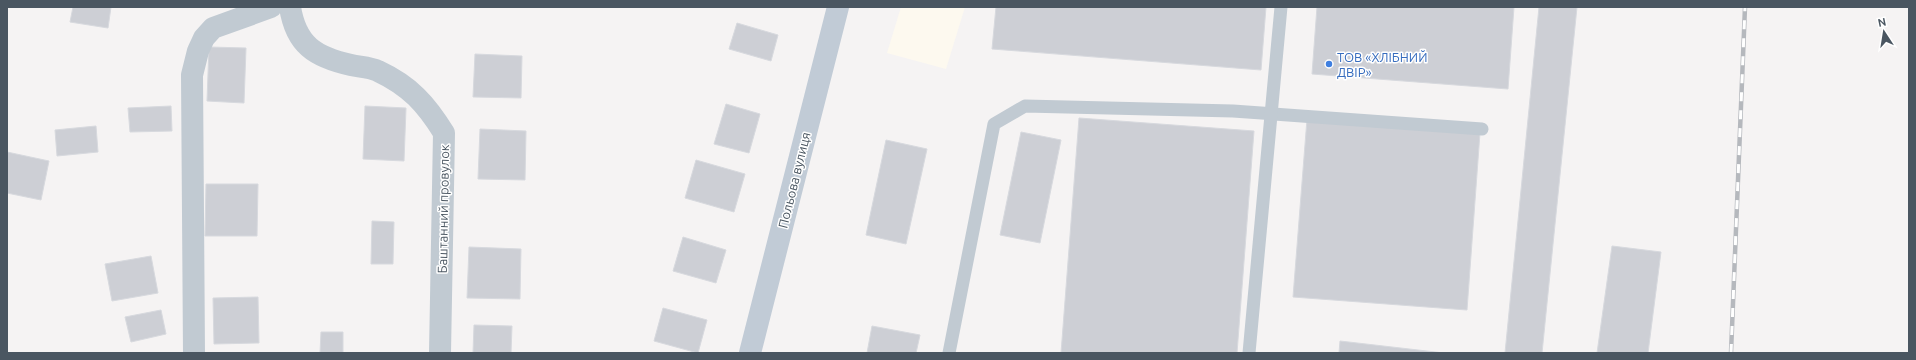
<svg xmlns="http://www.w3.org/2000/svg" width="1916" height="360" font-family="Ubuntu,sans-serif">
  <style>
    .commercial { fill: #fdf9ef }
    .building { fill: #cdcfd5; stroke: #d7d9de }
    .lines { fill: none; stroke-linecap: round; stroke-linejoin: round }
    .lane { stroke: #c1cad2; stroke-width: 13 }
    .street { stroke: #c1cad2; stroke-width: 22 }
    .secondary { stroke: #c1cbd6; stroke-width: 22 }
    .rail-casing { stroke: #b5b8bd; stroke-width: 4.5 }
    .rail { stroke: #fff; stroke-width: 3; stroke-dasharray: 9; stroke-linecap: butt }
    .shop-dot { fill: #3f7fe0; stroke: #fff; stroke-width: 1.5 }
    .labels { text-anchor: middle; stroke-width: 3; stroke-linejoin: round; paint-order: stroke }
    .shop-label { font-size: 13px; fill: #366cbe; stroke: #fff; text-anchor: start }
    .street-label { font-size: 13px; fill: #4a5661; stroke: #fff }
  </style>
  <rect width="100%" height="100%" fill="#f5f3f3"/>
  <!-- commercial -->
  <path class="commercial" d="M901 7H965L946 69 887 53Z"/>
  <!-- building -->
  <g class="building">
    <path d="M73 7H111L108 28 70 22Z"/>
    <path d="M996 7H1266L1261 70 992 49Z"/>
    <path d="M1317 7H1514L1508 89 1312 74Z"/>
    <path d="M1539 7H1577L1542 353H1505Z"/>
    <path d="M737 23 778 35 771 61 729 49Z"/>
    <path d="M209 47 246 48 244 103 207 101Z"/>
    <path d="M475 54 522 56 521 98 473 97Z"/>
    <path d="M726 104 760 114 749 153 714 144Z"/>
    <path d="M171 106 172 131 130 132 128 108Z"/>
    <path d="M365 106 406 108 404 161 363 159Z"/>
    <path d="M1079 118 1254 131 1237 353H1061Z"/>
    <path d="M1307 119 1480 133 1467 310 1293 297Z"/>
    <path d="M96 126 98 152 57 156 55 130Z"/>
    <path d="M480 129 526 131 525 180 478 179Z"/>
    <path d="M1021 132 1061 140 1040 243 1000 235Z"/>
    <path d="M886 140 927 149 906 244 866 235Z"/>
    <path d="M7 152 49 161 41 200 7 193Z"/>
    <path d="M696 160 745 174 734 212 685 198Z"/>
    <path d="M206 184H258L257 236H205Z"/>
    <path d="M372 221 394 222 393 264H371Z"/>
    <path d="M683 237 726 250 716 283 673 271Z"/>
    <path d="M1612 246 1661 252 1648 353H1597Z"/>
    <path d="M469 247 521 249 520 299 467 298Z"/>
    <path d="M151 256 158 293 112 301 105 264Z"/>
    <path d="M258 297 259 343 214 344 213 298Z"/>
    <path d="M663 308 707 320 698 353 654 341Z"/>
    <path d="M161 310 166 334 131 342 125 317Z"/>
    <path d="M474 325 512 326 511 353H473Z"/>
    <path d="M872 326 920 335 916 353H867Z"/>
    <path d="M321 332H343V353H320Z"/>
    <path d="M1340 341 1444 353H1339Z"/>
  </g>
  <g class="lines">
    <!-- lane -->
    <g class="lane">
      <path d="M949 353 994 124 1025 106 1233 111 1482 129"/>
      <path d="M1249 353 1281 7"/>
    </g>
    <!-- street -->
    <g class="street">
      <path d="M290 7C296 45 315 57 351 65 360 67 370 67 378 71 410 86 426 104 444 133L440 353"/>
      <path d="M194 353 192 75 198 51 204 38 213 28 271 7"/>
    </g>
    <!-- secondary -->
    <path class="secondary" d="M750 353 838 7"/>
    <defs>
      <path id="rail" d="M1731 353 1745 7"/>
    </defs>
    <!-- rail casing -->
    <use href="#rail" class="rail-casing"/>
    <!-- rail -->
    <use href="#rail" class="rail"/>
  </g>
  <!-- markers -->
  <circle class="shop-dot" cx="1329" cy="64" r="4"/>
  <g class="labels">
    <!-- shop labels -->
    <g class="shop-label">
      <text x="1337" y="62">ТОВ «ХЛІБНИЙ<tspan x="1337" dy="15">ДВІР»</tspan></text>
    </g>
    <!-- street labels -->
    <g class="street-label">
      <text transform="translate(794 180) rotate(-76)" y="5">Польова вулиця</text>
      <text transform="translate(443 209) rotate(-89)" y="5">Баштанний провулок</text>
    </g>
  </g>
  <!-- border -->
  <rect width="1916" height="360" fill="none" stroke="#4a5661" stroke-width="16"/>
  <!-- north arrow -->
  <g transform="translate(1884 32) rotate(348)" stroke="#ffffff" stroke-width="3" paint-order="stroke">
  <path d="M0-3L7 15L0 10L-7 15Z" fill="#4a5661"/>
  <text y="-6" font-size="11" font-weight="bold" text-anchor="middle" fill="#4a5661">N</text>
  </g>
</svg>
